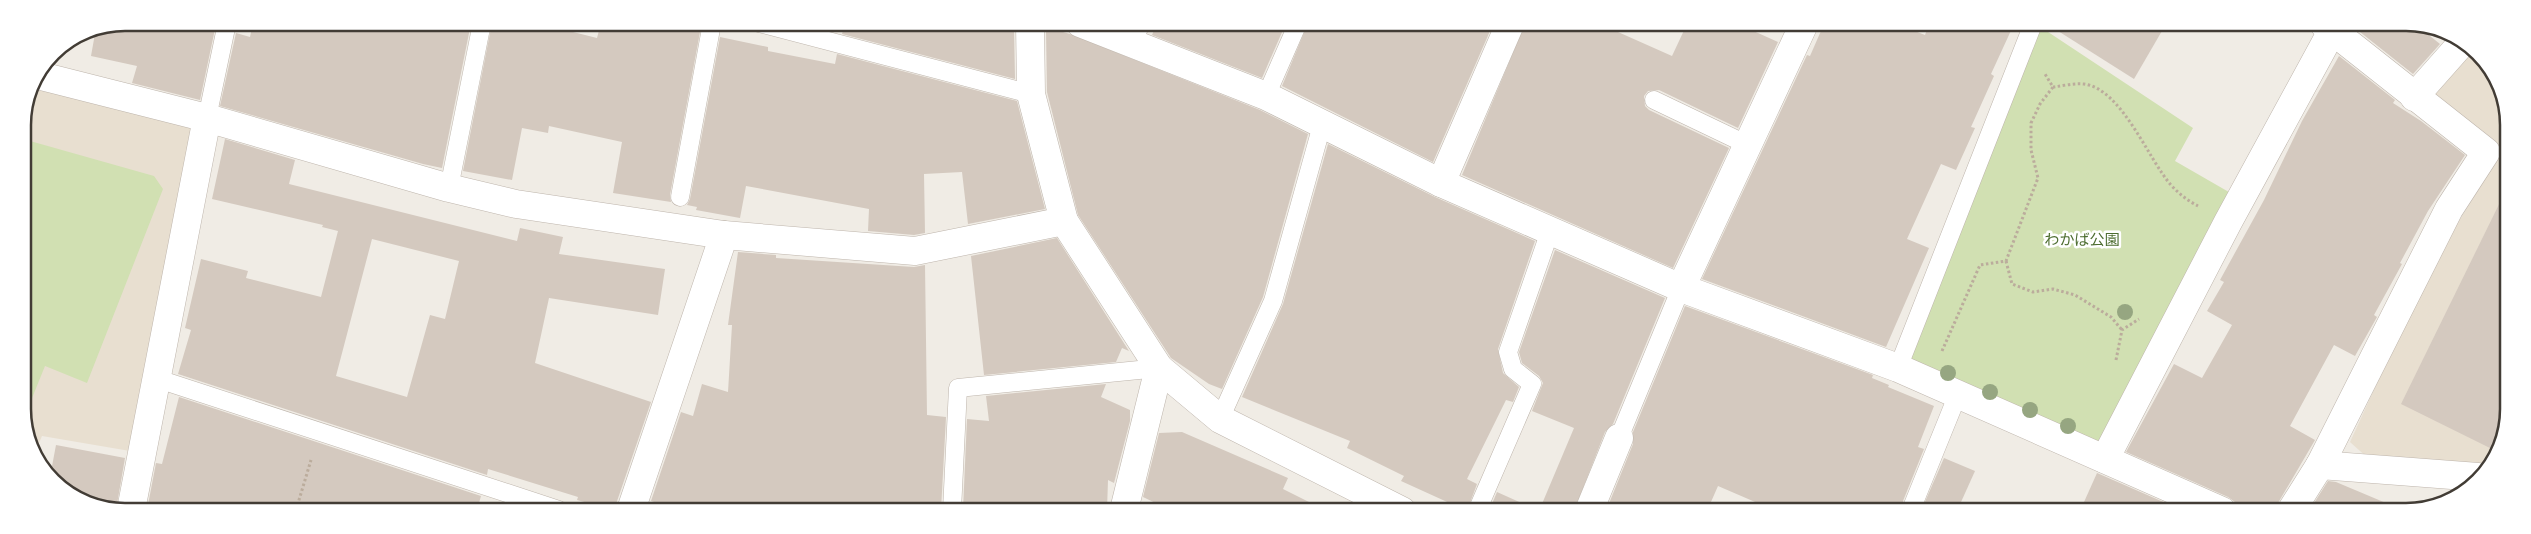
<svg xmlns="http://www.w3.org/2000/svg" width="2531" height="534" font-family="'Space Grotesk','Noto Sans JP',sans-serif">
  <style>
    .education { fill: #e8dfd0 }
    .green { fill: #d1e0b2 }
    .building { fill: #d4c9bf; fill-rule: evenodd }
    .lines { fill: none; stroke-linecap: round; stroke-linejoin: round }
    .service-casing { stroke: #beb5ac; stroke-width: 19 }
    .minor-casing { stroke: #beb5ac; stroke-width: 29 }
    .path { stroke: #bbac9c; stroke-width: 3; stroke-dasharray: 2.5 2.5; stroke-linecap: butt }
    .service { stroke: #fff; stroke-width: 18 }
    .minor { stroke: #fff; stroke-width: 28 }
    .tree { fill: #96a681 }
    .labels { text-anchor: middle; stroke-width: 5; stroke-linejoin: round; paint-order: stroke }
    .park-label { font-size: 15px; fill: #4d6d30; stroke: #fff }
    .rim { fill: none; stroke: #423c35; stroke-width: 2.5 }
  </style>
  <rect width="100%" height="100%" fill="#f0ece5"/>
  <!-- education -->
  <g class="education">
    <path d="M2472 49 2478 52 2506 105 2507 428 2483 469 2369 459 2350 442 2431 266 2501 153 2431 95Z"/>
    <path d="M30 86 192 128 130 451 42 436 36 450 25 429 23 119Z"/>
  </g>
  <!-- green -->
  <g class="green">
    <path d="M2039 26 2193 128 2175 161 2241 199 2105 459 1898 368Z"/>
    <path d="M23 139 154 176 163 189 87 383 45 366 24 418Z"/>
  </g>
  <!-- building -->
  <g class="building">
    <path d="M126 22 187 23 215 29 200 100 132 83 137 66 91 56 96 28Z"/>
    <path d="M253 23H471L442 168 423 164 220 106 236 33 250 37Z"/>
    <path d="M492 23H509L543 31 545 25 597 38 601 23H699L697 32H700L670 195 671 202 613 193 622 142 549 126 548 133 522 128 512 180 463 171Z"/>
    <path d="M845 23H1012L1011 30H1014L1015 79 842 34Z"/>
    <path d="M1157 23H1286L1262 78 1152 35Z"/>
    <path d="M1308 23 1493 24 1433 162 1282 86Z"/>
    <path d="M1525 24H1600L1672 56 1687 24H1738L1778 42 1738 128 1659 90 1648 91 1644 96 1645 106 1649 110 1729 148 1673 268 1462 175Z"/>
    <path d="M1824 24H1897L1925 35 1929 24H2014L1991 74 1994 76 1971 127 1975 128 1956 170 1941 164 1907 239 1929 248 1886 347 1702 279 1807 55 1810 56Z"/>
    <path d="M2047 24H2166L2134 79Z"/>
    <path d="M2357 24H2415L2440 44 2413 74 2355 28Z"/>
    <path d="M1046 30H1056L1070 34 1260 110 1308 134 1263 297 1222 389 1209 384 1171 358 1078 215 1047 92Z"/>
    <path d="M720 37 768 47V51L835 64 837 54 1017 101 1045 209 968 224 962 172 924 174 925 233 914 235 868 231 869 209 746 186 740 218 696 210 697 207 687 205 690 199Z"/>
    <path d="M2339 56 2395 100 2393 103 2421 121 2465 155 2428 211 2400 263 2402 264 2374 315 2377 317 2355 356 2334 345 2290 426 2315 440 2278 503 2276 511H2237L2235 502 2228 497 2126 452 2174 364 2202 378 2232 325 2207 311 2224 282 2220 280 2264 200 2302 121Z"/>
    <path d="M225 139 295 160 289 184 517 241 520 228 563 237 559 254 665 269 658 315 549 298 535 363 651 402 614 510 577 500 578 497 488 469 487 475 178 374 191 330 185 328 201 259 248 271 246 278 321 297 338 231 322 227 323 225 212 199ZM372 239 459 261 445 319 430 315 407 397 336 376Z"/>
    <path d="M1328 144 1435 197 1535 241 1498 349 1503 373 1519 387 1513 402 1506 400 1467 479 1477 484 1467 511 1401 481 1404 476 1347 448 1350 441 1242 397 1283 304Z"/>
    <path d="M2506 190 2507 428 2494 450 2401 404Z"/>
    <path d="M1057 238 1129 351 1122 348 1116 362 984 375 971 256Z"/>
    <path d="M1555 250 1665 298 1613 424 1605 432 1574 511H1539L1574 428 1532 411 1543 383 1539 376 1522 363 1519 352Z"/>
    <path d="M738 252 776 255V258L914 267 925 265 927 415 946 417 941 510H679L651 501 681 412 693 416 702 384 728 392 732 325H728Z"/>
    <path d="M1685 306 1873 375 1872 378 1889 385 1888 387 1934 406 1918 447 1924 449 1903 501 1904 511H1776L1718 486 1707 511H1606L1633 444V432Z"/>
    <path d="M1106 384 1101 397 1130 410V421L1114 483 1108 480 1107 510H963L967 419 989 421 986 396Z"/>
    <path d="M179 397 481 496 477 510H147L156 463 162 464Z"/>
    <path d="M1182 432 1288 478 1283 489 1325 510H1170L1143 497 1159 433Z"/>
    <path d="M56 445 125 458 116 510H106L53 482 50 477Z"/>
    <path d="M1944 458 1975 471 1957 511H1921Z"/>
    <path d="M2097 473 2184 511H2080Z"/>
    <path d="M2328 481 2336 482 2405 511H2309Z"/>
    <path d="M1497 492 1539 511H1489Z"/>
  </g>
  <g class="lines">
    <defs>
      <g id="service">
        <path d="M759 23 1031 94"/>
        <path d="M1133 42 1141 23"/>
        <path d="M1266 96 1298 23"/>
        <path d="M1654 100 1748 145"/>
        <path d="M207 118 227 23"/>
        <path d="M449 188 482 23"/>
        <path d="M680 197 712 23"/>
        <path d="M1898 368 2033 24"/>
        <path d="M155 378 559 510"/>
        <path d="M1220 419 1273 301 1322 125"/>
        <path d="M1619 438 1681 288"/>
        <path d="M1913 505 1958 394"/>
        <path d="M952 510 958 388 1159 368"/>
        <path d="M1477 511 1532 384 1513 369 1508 352 1550 231"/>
      </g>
      <g id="minor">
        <path d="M1030 23 1031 94 1064 221 1159 368 1220 419 1402 511"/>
        <path d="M1080 23 1266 96 1441 183 1681 288 1898 368 2222 511"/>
        <path d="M37 75 207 118 449 188 516 204 724 235 915 251 1064 221"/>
        <path d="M2414 97 2461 44"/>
        <path d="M1441 183 1510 24"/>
        <path d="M1681 288 1804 24"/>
        <path d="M2105 459 2228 222 2332 31"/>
        <path d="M2320 465 2478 477"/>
        <path d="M131 510 207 118"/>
        <path d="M631 510 724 235"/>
        <path d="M1124 510 1159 368"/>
        <path d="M1589 511 1619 438"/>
        <path d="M2291 511 2320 465 2449 209 2486 152 2324 24"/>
      </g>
    </defs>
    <!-- service casing -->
    <use href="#service" class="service-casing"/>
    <!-- minor casing -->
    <use href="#minor" class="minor-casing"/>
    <!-- path -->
    <g class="path">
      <path d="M2053 87C2062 86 2073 83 2084 84 2122 89 2148 159 2171 185 2179 194 2187 200 2198 206"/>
      <path d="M2006 261 2012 284 2033 292 2053 289 2075 295 2111 317 2122 330"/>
      <path d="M1942 351 1980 265 2006 261 2038 178 2031 150V123L2040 104 2053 87 2045 74"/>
      <path d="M2116 360 2122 330 2139 319"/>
      <path d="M296 510 311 460"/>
    </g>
    <!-- service -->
    <use href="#service" class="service"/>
    <!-- minor -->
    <use href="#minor" class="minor"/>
  </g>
  <!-- trees -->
  <g class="tree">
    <circle cx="2125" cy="312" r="8"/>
    <circle cx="1948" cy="373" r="8"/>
    <circle cx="1990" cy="392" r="8"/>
    <circle cx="2030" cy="410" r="8"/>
    <circle cx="2068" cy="426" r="8"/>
  </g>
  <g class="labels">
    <!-- park labels -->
    <g class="park-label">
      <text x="2082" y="245">わかば公園</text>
    </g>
  </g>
  <!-- crop -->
  <path d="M0 0H2531V534H0ZM125 31H2406A94 94 0 0 1 2500 125V409A94 94 0 0 1 2406 503H125A94 94 0 0 1 31 409V125A94 94 0 0 1 125 31Z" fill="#fff" fill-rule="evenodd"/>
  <path class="rim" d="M125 31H2406A94 94 0 0 1 2500 125V409A94 94 0 0 1 2406 503H125A94 94 0 0 1 31 409V125A94 94 0 0 1 125 31Z"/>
</svg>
